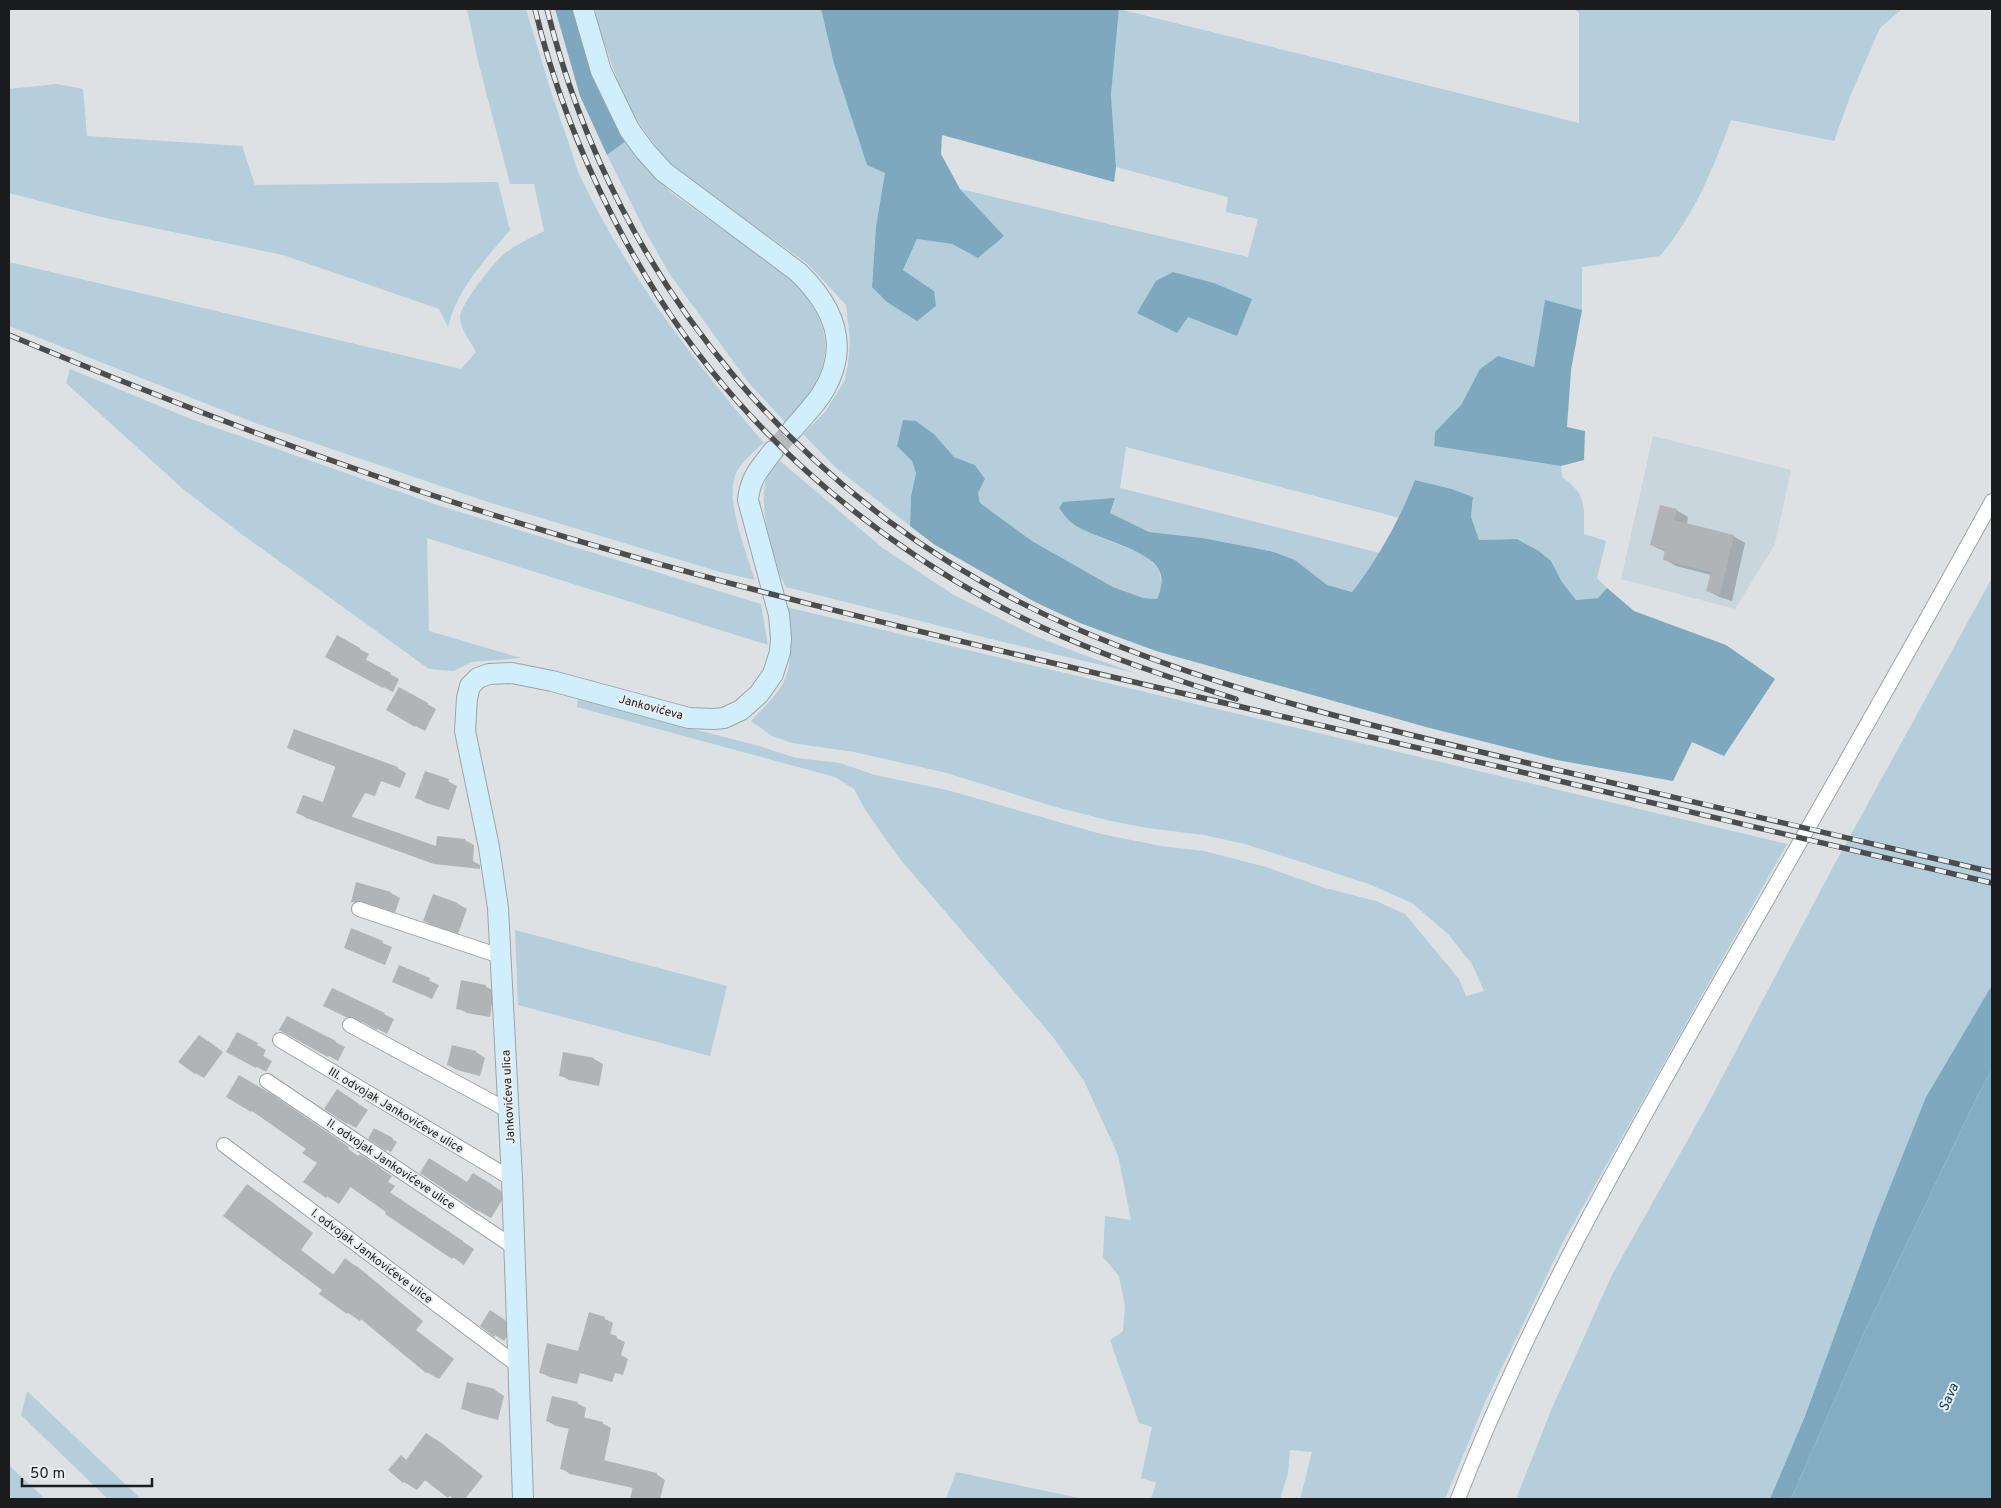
<svg xmlns="http://www.w3.org/2000/svg" width="2001" height="1508" font-family="Overpass,sans-serif">
  <style>
    .built { fill: #cad6dd }
    .green { fill: #b4cedc; fill-rule: evenodd }
    .forest { fill: #7da8be }
    .water { fill: #82adc3 }
    .shadow { fill: #0003 }
    .building { fill: #b0b4b7 }
    .lines { fill: none; stroke-linecap: round; stroke-linejoin: round }
    .secondary-tunnel { stroke: #b6babb; stroke-width: 20; stroke-dasharray: 20 10; stroke-linecap: butt }
    .street-casing { stroke: #9ea3a5; stroke-width: 16 }
    .secondary-casing { stroke: #9ea3a5; stroke-width: 22 }
    .street { stroke: #fff; stroke-width: 14 }
    .secondary { stroke: #d1eefc; stroke-width: 20 }
    .rail-casing { stroke: #4a4c4d; stroke-width: 5.5 }
    .rail { stroke: #eaeef1; stroke-width: 4; stroke-dasharray: 11; stroke-linecap: butt }
    .labels { text-anchor: middle; stroke-width: 4; stroke-linejoin: round; paint-order: stroke }
    .street-label { font-size: 12px; fill: #1b1c1d; stroke: #eaeef1 }
    .water-label { font-size: 14px; font-style: italic; fill: #003d55; stroke: #eaeef1 }
  </style>
  <rect width="100%" height="100%" fill="#dde1e3"/>
  <!-- built -->
  <path class="built" d="M1653 436 1791 470 1775 544 1735 609 1621 579Z"/>
  <!-- green -->
  <g class="green">
    <path d="M467 9H526C539 51 551 94 566 135 571 149 575 165 581 178 628 276 694 361 764 443 754 451 744 460 737 471 723 497 747 553 755 580L720 572 488 502 258 424 9 326V262L461 369 476 352C471 342 460 329 460 317 460 305 494 262 504 254 516 244 531 238 544 231L534 184H510L478 61Z"/>
    <path d="M595 9H821L834 64 867 164 885 173 876 226 872 287 934 291 903 270 917 239 952 244 978 258 1003 236 960 189 1248 257 1258 219 1226 212 1228 197 1116 167 1111 95 1119 9 1579 123V13L1574 9H1902L1880 28 1851 94 1834 141 1731 120C1713 169 1694 216 1660 256L1582 267V310L1545 301 1534 367 1480 369 1461 405 1435 432 1434 446 1561 466 1562 477C1587 495 1584 505 1584 534L1606 541 1597 578 1607 588 1598 598 1576 600 1562 582 1551 561 1539 551 1517 539 1478 540 1471 517 1473 497 1452 489 1415 480 1400 518 1126 447 1120 488 1380 553 1352 592 1327 585 1295 560 1274 552 1203 538 1149 532 1110 513 1115 499 1072 523 1102 538 1145 555 1159 569 1162 586 1157 599 1143 598 1113 587 1032 541 980 503 978 493 985 479 975 465 954 457 935 435 897 446 912 461 916 473 911 496 910 526 835 467 803 434 825 412 845 380 848 364 850 340 846 305 808 264 688 179 662 155 637 120 621 90 601 34ZM1173 272 1214 283 1251 299 1237 335 1188 317Z"/>
    <path d="M57 84 83 89 87 136 242 146 255 185 498 182 510 230C485 260 458 287 448 327L439 309 283 255 101 217 9 193V89Z"/>
    <path d="M626 141C640 164 653 176 673 194L788 276C841 330 835 369 786 423L749 383 669 273 644 229 607 155Z"/>
    <path d="M70 369 191 419 440 506 761 604 768 645 427 538 429 631 521 658 471 662 454 671 429 669 240 533 183 489 66 383Z"/>
    <path d="M780 461 884 549 954 595 1033 635 1073 651 1135 673 1003 642 786 587C773 563 753 493 771 469 773 466 777 464 780 461Z"/>
    <path d="M1992 578V985L1926 1097 1877 1219 1805 1416 1770 1499H1516L1552 1408 1612 1275 1709 1102 1833 867Z"/>
    <path d="M786 607 1787 844 1563 1242 1486 1400 1445 1499H1300L1312 1452 1290 1450 1288 1473 1280 1499H1151L1156 1483 1141 1478 1152 1427 1139 1423 1110 1340 1123 1331 1125 1306 1119 1276 1103 1257 1105 1216 1131 1220 1118 1155 1084 1081 1053 1037 900 859 866 811 854 789 835 777 577 707 578 699 759 746 796 758 840 763 875 775 947 790 1101 834 1161 846 1204 851 1266 867 1325 888 1376 901 1405 914 1459 979 1466 996 1484 991 1472 964 1448 934 1412 903 1369 884 1245 844 1204 835 1147 828 1111 821 1052 806 947 773 854 752 792 743 772 736 751 721C762 709 777 696 784 681 795 658 789 631 786 607Z"/>
    <path d="M515 930 727 986 710 1056 518 1005Z"/>
    <path d="M27 1391 141 1499H108L21 1415Z"/>
    <path d="M9 1465 45 1499H9Z"/>
    <path d="M956 1472 1084 1499H946Z"/>
  </g>
  <!-- forest -->
  <g class="forest">
    <path d="M555 9H575L590 66 608 110 626 141 607 155 580 96Z"/>
    <path d="M821 9H1119L1111 95 1116 167 1114 182 942 135 941 154 960 189 1004 236 978 258 952 244 917 239 903 270 934 291 936 306 917 321 887 302 872 287 876 226 885 173 867 165 834 64Z"/>
    <path d="M1173 272 1214 283 1252 299 1237 336 1188 317 1177 333 1137 313 1156 281Z"/>
    <path d="M1545 300 1582 310 1571 370 1567 427 1585 431 1584 460 1561 466 1434 446 1435 432 1461 405 1480 369 1498 356 1534 367Z"/>
    <path d="M903 420 916 421 935 435 954 457 975 465 985 479 978 493 980 503 1032 541 1113 587 1143 598 1157 599C1161 590 1164 580 1159 570 1150 549 1091 538 1072 523 1067 519 1063 513 1059 508L1063 502 1115 498 1110 513 1149 532 1203 538 1274 552 1295 560 1327 585 1352 592C1379 557 1399 521 1415 480L1452 489 1473 497 1471 517 1479 540 1517 539 1539 551 1551 561 1562 582 1576 600 1598 598 1607 588 1634 611 1726 645 1775 679 1724 756 1692 742 1673 781 1557 760 1426 727 1156 651 1080 623 1035 602 935 545 910 526 911 496 916 473 912 461 897 446Z"/>
    <path d="M1992 985V1069L1977 1097 1863 1335 1791 1499H1770L1805 1416 1877 1219 1926 1097Z"/>
  </g>
  <!-- water -->
  <path class="water" d="M1992 1069V1499H1791L1863 1335 1977 1097Z"/>
  <!-- shadow -->
  <g class="shadow">
    <path d="M1676 510 1688 517 1687 525 1733 536 1745 543 1732 601 1719 597 1707 590 1711 575 1676 566 1664 559 1666 552 1651 545Z"/>
    <path d="M337 637 369 654 365 661 399 679 393 692 336 662Z"/>
    <path d="M399 688 436 709 425 731 387 710Z"/>
    <path d="M288 747 397 768 406 773 400 788 381 781 375 796 365 793 351 818 437 848 438 837 465 840 474 845 473 861 480 865V869L434 864 306 818 297 812 323 804 336 767 297 752Z"/>
    <path d="M448 781 457 786 449 810 426 803 417 798Z"/>
    <path d="M391 893 400 898 395 913 371 905 361 907 352 901Z"/>
    <path d="M458 904 467 909 458 934 433 926 424 921Z"/>
    <path d="M352 930 392 947 385 965 345 948Z"/>
    <path d="M400 967 439 985 432 999 393 981Z"/>
    <path d="M485 986 494 991 490 1017 467 1013 457 1008Z"/>
    <path d="M332 989 394 1019 387 1034 365 1022H357L334 1011Z"/>
    <path d="M287 1017 345 1047 338 1061 281 1030Z"/>
    <path d="M238 1034 266 1050 263 1056 272 1061 266 1072 228 1051Z"/>
    <path d="M208 1041 223 1052 204 1078 195 1073Z"/>
    <path d="M476 1052 485 1058 480 1076 457 1070 448 1065Z"/>
    <path d="M564 1054 594 1059 603 1064 599 1086 569 1080 560 1075Z"/>
    <path d="M346 1096 368 1110 356 1128 347 1123Z"/>
    <path d="M228 1097 285 1104 349 1147 348 1149 359 1157 372 1163 392 1176 388 1182 395 1186 390 1193 474 1249 464 1265 351 1186 339 1204 305 1182 318 1163 307 1148 263 1118Z"/>
    <path d="M375 1129 397 1142 391 1152 387 1150Z"/>
    <path d="M487 1182 506 1194 491 1218 477 1210 468 1183Z"/>
    <path d="M247 1186 260 1193 313 1233 301 1250 334 1275 346 1260 358 1267 423 1321 416 1330 454 1359 439 1379 426 1372 362 1318 360 1321 348 1313 321 1293 324 1290Z"/>
    <path d="M590 1314 605 1319 613 1323 610 1335 625 1342 621 1355 628 1359 623 1375 615 1373 612 1382 580 1373 577 1384 549 1377 541 1372 579 1352Z"/>
    <path d="M500 1317 513 1326 504 1341 495 1335Z"/>
    <path d="M495 1390 504 1396 498 1420 472 1413 462 1408Z"/>
    <path d="M577 1403 586 1408 584 1418 602 1423 611 1428 604 1462 656 1474 665 1480 660 1499H631L633 1488 570 1474 561 1468 570 1429 556 1426 547 1421Z"/>
    <path d="M427 1434 440 1442 483 1476 465 1499H454L426 1479 417 1490 404 1482 389 1470 401 1456 407 1460Z"/>
  </g>
  <!-- building -->
  <g class="building">
    <path d="M1660 505 1677 509 1674 520 1734 535 1720 595 1706 591 1711 572 1663 560 1665 549 1650 545Z"/>
    <path d="M337 635 360 648 357 655 391 673 383 688 325 657Z"/>
    <path d="M399 687 428 703 415 727 386 710Z"/>
    <path d="M294 729 398 767 391 784 371 777 366 792 355 788 341 813 436 846 437 836 465 839 464 856 472 859 471 864 423 859 296 813 303 795 323 802 336 765 287 748Z"/>
    <path d="M425 771 449 779 440 806 415 798Z"/>
    <path d="M356 882 391 892 386 909 361 901 351 902Z"/>
    <path d="M433 894 458 903 449 930 423 921Z"/>
    <path d="M351 928 383 941 376 961 344 948Z"/>
    <path d="M399 965 430 978 423 995 392 982Z"/>
    <path d="M461 980 486 985 481 1013 456 1009Z"/>
    <path d="M332 988 385 1013 377 1030 354 1017H346L323 1006Z"/>
    <path d="M287 1016 336 1041 328 1057 279 1030Z"/>
    <path d="M237 1032 258 1043 255 1049 264 1054 256 1068 226 1052Z"/>
    <path d="M199 1035 215 1046 195 1074 178 1062Z"/>
    <path d="M452 1045 476 1051 471 1071 447 1065Z"/>
    <path d="M563 1052 594 1058 590 1082 559 1076Z"/>
    <path d="M239 1075 273 1095 337 1139 336 1141 358 1156 360 1154 381 1168 377 1174 383 1178 379 1185 463 1241 452 1259 385 1214 386 1212 339 1179 326 1198 303 1182 317 1163 302 1153 306 1149 251 1110V1112L226 1097Z"/>
    <path d="M337 1089 359 1104 347 1124 324 1109Z"/>
    <path d="M374 1128 393 1138 386 1151 368 1139Z"/>
    <path d="M429 1158 467 1182 473 1173 493 1185 477 1211 420 1173Z"/>
    <path d="M247 1184 301 1225 289 1242 333 1275 345 1258 411 1313 404 1322 442 1351 426 1373 350 1310 347 1314 319 1294 322 1290 223 1216Z"/>
    <path d="M490 1310 505 1320 494 1337 480 1326Z"/>
    <path d="M589 1312 605 1317 601 1331 617 1336 613 1351 620 1353 614 1371 607 1369 604 1379 571 1369 569 1380 539 1373 547 1343 578 1351Z"/>
    <path d="M467 1382 495 1389 489 1415 461 1409Z"/>
    <path d="M552 1396 578 1402 575 1415 603 1422 595 1458 657 1473 650 1499H630L633 1486 560 1469 569 1427 546 1421Z"/>
    <path d="M426 1433 471 1467 448 1498 413 1471 403 1483 388 1470 401 1455 406 1460Z"/>
  </g>
  <g class="lines">
    <!-- secondary-tunnel -->
    <path class="secondary-tunnel" d="M773 451 792 430"/>
    <defs>
      <g id="street">
        <path d="M359 909 500 956"/>
        <path d="M350 1025 509 1111"/>
        <path d="M280 1040 512 1179"/>
        <path d="M267 1081 515 1248"/>
        <path d="M224 1145 520 1367"/>
        <path d="M1458 1499C1525 1325 1617 1163 1709 1001 1804 835 1900 669 1992 501"/>
      </g>
      <g id="secondary">
        <path d="M583 9 601 71 629 129 645 151 664 172 798 272C834 307 852 347 821 395 813 407 801 419 792 430"/>
        <path d="M523 1499 512 1179 498 908 489 847 465 731 467 698 470 686 478 678 489 674 512 673 552 681 689 718 713 719 724 718 741 710 759 694 773 674 780 652 781 638 779 615 748 500C750 478 760 468 773 451"/>
      </g>
    </defs>
    <!-- street casing -->
    <use href="#street" class="street-casing"/>
    <!-- secondary casing -->
    <use href="#secondary" class="secondary-casing"/>
    <!-- street -->
    <use href="#street" class="street"/>
    <!-- secondary -->
    <use href="#secondary" class="secondary"/>
    <defs>
      <g id="rail">
        <path d="M535 9C568 148 643 296 738 402 809 482 896 549 990 601 1067 644 1152 672 1236 699"/>
        <path d="M547 9C616 287 808 511 1070 626 1219 691 1379 728 1536 765 1688 800 1840 836 1992 872"/>
        <path d="M9 335C165 400 323 461 484 512 734 591 991 649 1246 708 1495 765 1744 825 1992 883"/>
      </g>
    </defs>
    <!-- rail casing -->
    <use href="#rail" class="rail-casing"/>
    <!-- rail -->
    <use href="#rail" class="rail"/>
  </g>
  <g class="labels">
    <!-- street labels -->
    <g class="street-label">
      <text transform="translate(651 707) rotate(15)" y="4">Jankovićeva</text>
      <text transform="translate(508 1097) rotate(-93)" y="4">Jankovićeva ulica</text>
      <text transform="translate(396 1110) rotate(31)" y="4">III. odvojak Jankovićeve ulice</text>
      <text transform="translate(391 1164) rotate(34)" y="4">II. odvojak Jankovićeve ulice</text>
      <text transform="translate(372 1256) rotate(37)" y="4">I. odvojak Jankovićeve ulice</text>
    </g>
    <!-- water labels -->
    <g class="water-label">
      <text transform="translate(1948 1397) rotate(-66)" y="5">Sava</text>
    </g>
  </g>
  <!-- border -->
  <rect width="2001" height="1508" fill="none" stroke="#1b1c1d" stroke-width="20"/>
  <!-- scale -->
  <path d="M22 1478v8h130v-8" fill="none" stroke="#1b1c1d" stroke-width="2.5"/>
  <text x="30" y="1478" font-size="15" fill="#1b1c1d" stroke="#eaeef1" stroke-width="4" paint-order="stroke">50 m</text>
</svg>
